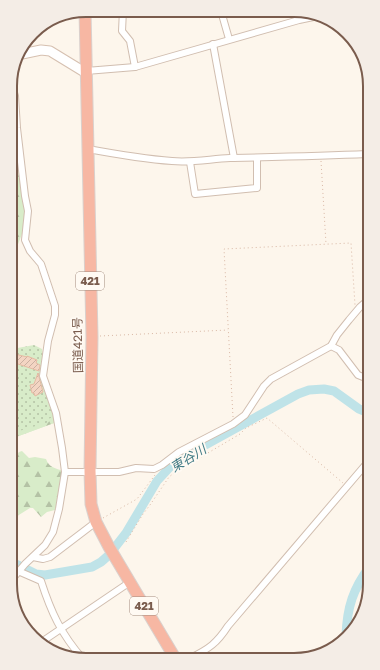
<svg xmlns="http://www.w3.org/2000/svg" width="380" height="670" font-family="'Golos Text','Noto Sans JP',sans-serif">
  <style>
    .grass { fill: url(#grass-dots) }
    .forest { fill: url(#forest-firs) }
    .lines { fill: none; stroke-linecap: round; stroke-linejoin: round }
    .river { stroke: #bfe3e8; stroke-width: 9 }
    .building { fill: url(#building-hatch); stroke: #e6bba3 }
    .street-casing { stroke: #d1beb0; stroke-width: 8 }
    .secondary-casing { stroke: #d6c0b0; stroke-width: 11 }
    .highway-casing { stroke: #dad1cd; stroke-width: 13 }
    .path { stroke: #d9b8a5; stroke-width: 1; stroke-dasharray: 1 3; stroke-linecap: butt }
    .street { stroke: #fff; stroke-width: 6 }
    .secondary { stroke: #fff; stroke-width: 9 }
    .highway { stroke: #f7b7a3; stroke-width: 11 }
    .labels { text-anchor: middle; stroke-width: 3.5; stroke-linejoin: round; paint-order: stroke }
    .shield { fill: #fffaf3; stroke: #a28b7f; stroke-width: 1 }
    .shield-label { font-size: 11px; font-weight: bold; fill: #7a5c4d }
    .street-label { font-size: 12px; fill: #7a5c4d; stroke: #fffaf3 }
    .water-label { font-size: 13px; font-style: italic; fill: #437c86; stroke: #fffaf3 }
    .rim { fill: none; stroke: #7a5c4d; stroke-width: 2 }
  </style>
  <defs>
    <pattern id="grass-dots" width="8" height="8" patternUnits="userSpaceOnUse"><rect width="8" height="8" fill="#d8ecc9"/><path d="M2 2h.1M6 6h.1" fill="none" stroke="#b4c2a5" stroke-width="1.8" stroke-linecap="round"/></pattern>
    <pattern id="forest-firs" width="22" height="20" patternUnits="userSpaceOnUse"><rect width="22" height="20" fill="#d8ecc9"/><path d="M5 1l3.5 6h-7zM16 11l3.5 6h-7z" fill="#b4c2a5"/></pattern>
    <pattern id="building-hatch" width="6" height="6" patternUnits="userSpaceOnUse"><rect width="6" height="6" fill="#f3d5c3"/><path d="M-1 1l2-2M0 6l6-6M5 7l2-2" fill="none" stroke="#cab0a1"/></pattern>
  </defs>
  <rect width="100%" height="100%" fill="#fdf6ec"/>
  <!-- grass -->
  <path class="grass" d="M34 345 42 349 44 361 43 369 55 418 54 423 16 437H13L12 349Z"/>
  <!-- forest -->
  <g class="forest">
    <path d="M14 111 27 204 24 235 22 234 15 252 17 255V257L12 265 11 114Z"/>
    <path d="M53 417 55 419 54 423 16 437H13L14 425 19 431 49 422 48 419Z"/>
    <path d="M22 451 29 458 35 457 46 459C49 468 56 468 63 471L60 492 55 510 47 512 41 517 33 508H30L14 518 13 459 19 452Z"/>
  </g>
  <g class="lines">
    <!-- river -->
    <g class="river">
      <path d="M14 563 36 574 45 575 92 567 101 562 109 555 126 533 157 481 170 467 178 460 298 394 309 390 324 389 334 391 359 409 369 413"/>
      <path d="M346 636C347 607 353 589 370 566"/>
    </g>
  </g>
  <!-- building -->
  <g class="building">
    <path d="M15 354 27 357V356L37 360 36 363 40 365 39 371 12 362V355L15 356Z"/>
    <path d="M38 373 43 392 35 396 34 393H32L30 385 34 384Z"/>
  </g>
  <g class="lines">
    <defs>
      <g id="street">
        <path d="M123 10 122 31 130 41 135 67"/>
        <path d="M221 11 229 39"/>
        <path d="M213 44 234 158"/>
        <path d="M86 71 135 67 299 20 318 16"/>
        <path d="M11 83 15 96 17 128 25 196 28 211 25 240 30 251 41 264 55 306V315L48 341 43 376 56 413 62 448 65 472 59 509 53 532 45 545 25 564 14 577"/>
        <path d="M88 149C115 154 144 159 172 161 191 163 210 159 230 158 275 157 321 156 367 154"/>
        <path d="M190 162 195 194 257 188V158"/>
        <path d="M331 346 339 350 358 375 368 379"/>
        <path d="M65 472H119L136 468 154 469 162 465 179 452 233 424 245 415 264 386 271 379 331 346 337 335 349 320 360 307 368 300"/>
        <path d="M33 557 43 559 50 557 96 522"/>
        <path d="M18 571 41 581C51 612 61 634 83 659"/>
        <path d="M40 643 130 582"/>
        <path d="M190 658C209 649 217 643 228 626L367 463 369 458"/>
      </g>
      <path id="secondary" d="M22 54 41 50 50 51 86 73"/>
      <path id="highway" d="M85 10 92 337 90 471 91 504 96 522 109 547 175 658"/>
    </defs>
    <!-- street casing -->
    <use href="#street" class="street-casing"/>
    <!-- secondary casing -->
    <use href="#secondary" class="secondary-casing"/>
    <!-- highway casing -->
    <use href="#highway" class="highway-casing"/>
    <!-- path -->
    <g class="path">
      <path d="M321 161 326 244"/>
      <path d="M100 336 228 330"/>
      <path d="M233 417 224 249 351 243 355 305"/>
      <path d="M103 518 137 499 155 475"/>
      <path d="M126 542 143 514 150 505 169 477 174 473 240 434 246 428 267 418 343 483"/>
    </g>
    <!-- street -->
    <use href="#street" class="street"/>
    <!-- secondary -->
    <use href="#secondary" class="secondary"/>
    <!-- highway -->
    <use href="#highway" class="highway"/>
  </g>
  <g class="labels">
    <!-- shield labels -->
    <g class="shield">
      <rect x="76" y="272" width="28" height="18" rx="3"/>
      <rect x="130" y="597" width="28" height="18" rx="3"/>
    </g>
    <g class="shield-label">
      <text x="90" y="285">421</text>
      <text x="144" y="610">421</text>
    </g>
    <!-- street labels -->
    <g class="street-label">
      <text transform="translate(78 345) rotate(-91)" y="4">国道421号</text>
    </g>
    <!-- water labels -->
    <g class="water-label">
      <text transform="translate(188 458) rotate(-32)" y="5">東谷川</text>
    </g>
  </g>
  <!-- crop -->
  <path d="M0 0H380V670H0ZM86 17H294A69 69 0 0 1 363 86V584A69 69 0 0 1 294 653H86A69 69 0 0 1 17 584V86A69 69 0 0 1 86 17Z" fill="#f4ede6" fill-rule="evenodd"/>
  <path class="rim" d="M86 17H294A69 69 0 0 1 363 86V584A69 69 0 0 1 294 653H86A69 69 0 0 1 17 584V86A69 69 0 0 1 86 17Z"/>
</svg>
